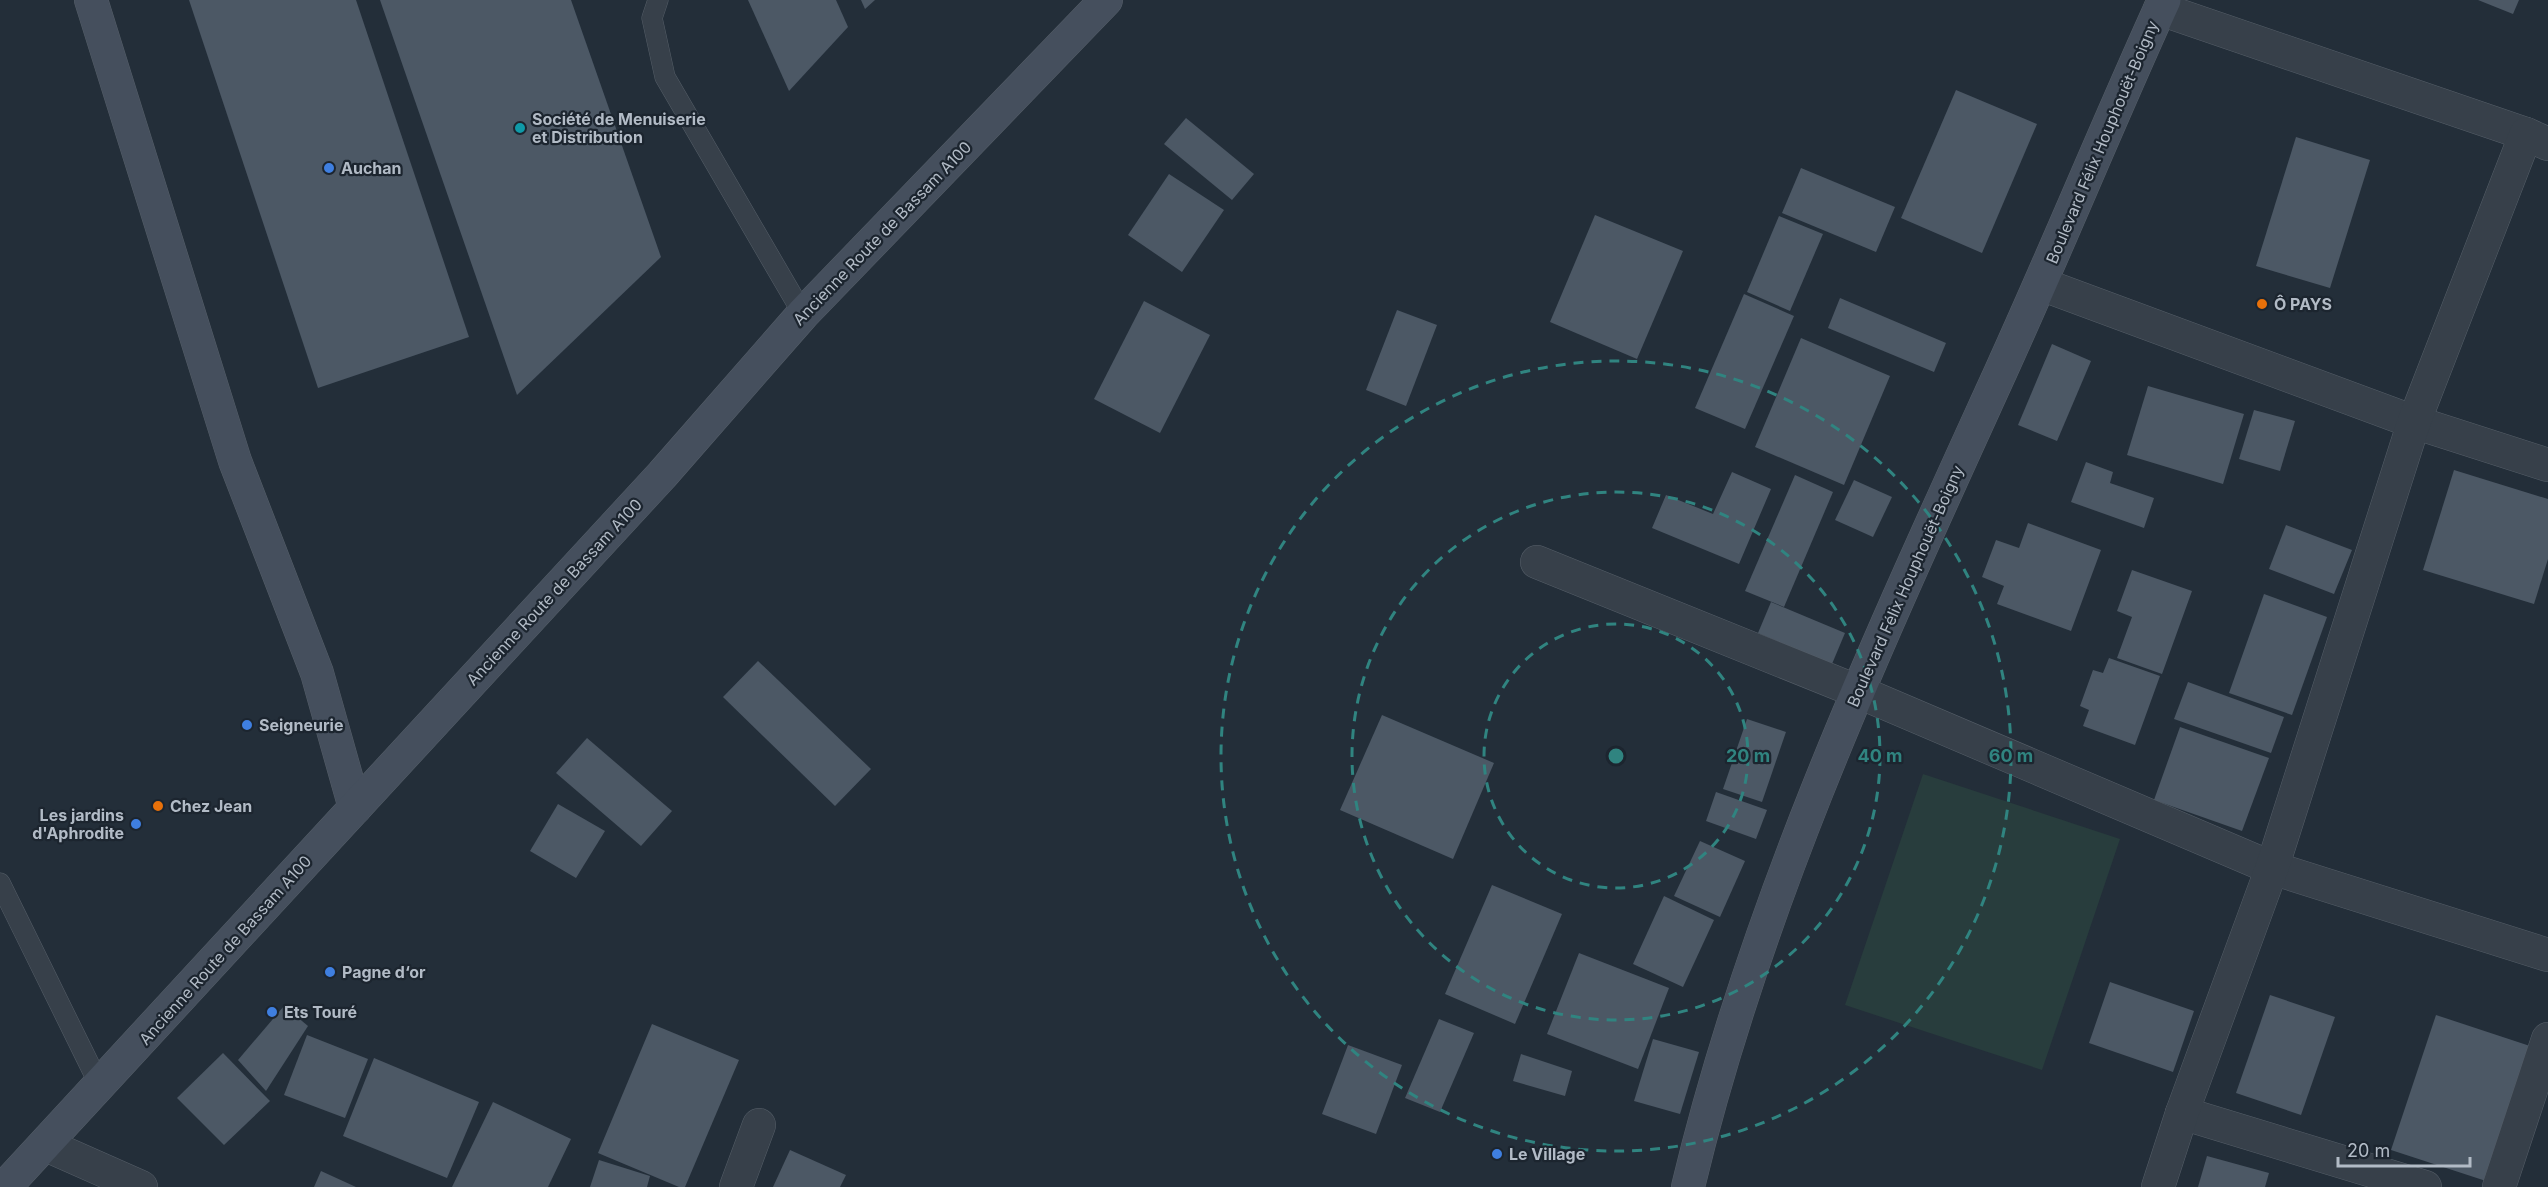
<svg xmlns="http://www.w3.org/2000/svg" width="2548" height="1187" font-family="Inter,sans-serif">
  <style>
    .green { fill: #283d3d }
    .building { fill: #4c5865 }
    .lines { fill: none; stroke-linecap: round; stroke-linejoin: round }
    .lane-casing { stroke: #555e68; stroke-width: 21 }
    .street-casing { stroke: #555e68; stroke-width: 34 }
    .secondary-casing { stroke: #555e68; stroke-width: 34 }
    .lane { stroke: #37404a; stroke-width: 20 }
    .street { stroke: #37404a; stroke-width: 33 }
    .secondary { stroke: #454f5d; stroke-width: 33 }
    .ring { fill: none; stroke: #308480; stroke-width: 3; stroke-dasharray: 10 8 }
    .culture-dot { fill: #0f9aa8; stroke: #1c252f; stroke-width: 2 }
    .shop-dot { fill: #3f7fe0; stroke: #1c252f; stroke-width: 2 }
    .food-dot { fill: #e8710a; stroke: #1c252f; stroke-width: 2 }
    .labels { text-anchor: middle; stroke-width: 4.5; stroke-linejoin: round; paint-order: stroke }
    .poi-label { font-size: 16px; font-weight: bold; fill: #b2bbc6; stroke: #1c252f; text-anchor: start }
    .street-label { font-size: 16px; fill: #b2bbc6; stroke: #1c252f }
    .centre { fill: #308480; stroke: #1c252f; stroke-width: 3 }
    .ring-label { font-size: 18px; text-anchor: middle; font-weight: bold; fill: #308480; stroke: #1c252f; stroke-width: 4.5; stroke-linejoin: round; paint-order: stroke }
  </style>
  <rect width="100%" height="100%" fill="#232e39"/>
  <!-- green -->
  <path class="green" d="M1923 774 2120 839 2042 1070 1845 1005Z"/>
  <!-- building -->
  <g class="building">
    <path d="M189 0H356L469 337 318 388Z"/>
    <path d="M380 0H571L661 257 517 395Z"/>
    <path d="M748 0H836L848 27 789 91Z"/>
    <path d="M861 0H875L865 9Z"/>
    <path d="M2478 0H2519L2513 14Z"/>
    <path d="M1956 90 2037 124 1982 253 1901 218Z"/>
    <path d="M1186 118 1254 174 1232 200 1164 144Z"/>
    <path d="M2296 137 2370 160 2330 288 2256 266Z"/>
    <path d="M1801 168 1895 207 1876 252 1782 213Z"/>
    <path d="M1169 174 1224 210 1182 272 1128 235Z"/>
    <path d="M1595 215 1683 251 1637 359 1550 322Z"/>
    <path d="M1779 216 1823 234 1790 311 1747 292Z"/>
    <path d="M1744 294 1794 316 1745 429 1695 408Z"/>
    <path d="M1840 298 1946 343 1934 372 1828 328Z"/>
    <path d="M1144 301 1210 335 1160 433 1094 399Z"/>
    <path d="M1397 310 1437 325 1406 406 1366 390Z"/>
    <path d="M1801 338 1890 376 1844 485 1755 447Z"/>
    <path d="M2052 344 2091 361 2057 441 2018 425Z"/>
    <path d="M2148 386 2244 414 2223 484 2127 455Z"/>
    <path d="M2254 410 2295 421 2280 471 2239 459Z"/>
    <path d="M2086 462 2113 472 2110 483 2154 498 2144 528 2071 502Z"/>
    <path d="M2454 470 2548 499V559L2534 604 2423 570Z"/>
    <path d="M1732 472 1771 489 1739 564 1652 528 1666 495 1713 514Z"/>
    <path d="M1795 475 1833 492 1784 607 1745 591Z"/>
    <path d="M1854 480 1892 497 1873 537 1835 520Z"/>
    <path d="M2028 523 2101 550 2071 631 1997 604 2004 586 1982 577 1996 540 2019 548Z"/>
    <path d="M2286 525 2352 550 2334 594 2269 569Z"/>
    <path d="M2132 570 2192 591 2162 674 2117 658 2132 617 2117 611Z"/>
    <path d="M2264 594 2327 617 2292 715 2229 693Z"/>
    <path d="M1771 602 1845 633 1832 664 1758 633Z"/>
    <path d="M2109 658 2160 676 2135 745 2083 726 2089 710 2080 706 2093 670 2103 673Z"/>
    <path d="M758 661 871 769 835 806 723 697Z"/>
    <path d="M2188 682 2284 717 2271 753 2174 719Z"/>
    <path d="M1382 715 1494 763 1453 859 1340 810Z"/>
    <path d="M1747 719 1786 732 1762 802 1723 789Z"/>
    <path d="M2180 727 2269 758 2242 831 2154 800Z"/>
    <path d="M587 738 672 811 641 846 556 773Z"/>
    <path d="M1716 792 1767 810 1756 839 1706 821Z"/>
    <path d="M558 804 605 831 576 878 530 851Z"/>
    <path d="M1700 841 1745 861 1720 917 1674 896Z"/>
    <path d="M1492 885 1562 914 1515 1024 1445 994Z"/>
    <path d="M1664 896 1714 920 1683 987 1633 964Z"/>
    <path d="M1579 953 1669 988 1638 1069 1547 1034Z"/>
    <path d="M2110 982 2194 1011 2173 1072 2089 1043Z"/>
    <path d="M2270 995 2335 1017 2301 1115 2236 1093Z"/>
    <path d="M284 1006 308 1026 266 1091 238 1060Z"/>
    <path d="M2436 1015 2530 1046 2486 1181 2391 1150Z"/>
    <path d="M1439 1019 1474 1033 1440 1112 1405 1098Z"/>
    <path d="M652 1024 739 1060 685 1187H679L598 1153Z"/>
    <path d="M307 1035 368 1059 345 1118 284 1095Z"/>
    <path d="M1653 1039 1699 1052 1680 1114 1634 1101Z"/>
    <path d="M1348 1045 1402 1065 1376 1134 1322 1114Z"/>
    <path d="M223 1053 270 1101 224 1145 177 1098Z"/>
    <path d="M1521 1054 1572 1071 1565 1096 1513 1081Z"/>
    <path d="M374 1058 479 1102 447 1178 343 1136Z"/>
    <path d="M493 1102 571 1139 548 1187H452Z"/>
    <path d="M790 1150 846 1175 840 1187H773Z"/>
    <path d="M2207 1156 2269 1173 2265 1187H2198Z"/>
    <path d="M599 1160 650 1176 647 1187H590Z"/>
    <path d="M321 1171 356 1187H314Z"/>
  </g>
  <g class="lines">
    <defs>
      <g id="lane">
        <path d="M658 0 652 18 665 77 803 314"/>
        <path d="M0 883 100 1086"/>
      </g>
      <g id="street">
        <path d="M2160 9 2526 134"/>
        <path d="M2041 284 2414 422 2548 465"/>
        <path d="M1537 562 1859 692 2272 868 2548 955"/>
        <path d="M2182 1113 2425 1187"/>
        <path d="M46 1145 141 1187"/>
        <path d="M736 1187 759 1125"/>
        <path d="M2158 1187 2182 1113 2272 868 2414 422 2526 134 2548 144"/>
        <path d="M2499 1187 2548 1039"/>
      </g>
      <g id="secondary">
        <path d="M91 0 235 461 317 673 355 808"/>
        <path d="M5 1187 662 475 803 314 1106 0"/>
        <path d="M1688 1187C1756 902 1880 637 2001 371 2057 248 2108 123 2164 0"/>
      </g>
    </defs>
    <!-- lane casing -->
    <use href="#lane" class="lane-casing"/>
    <!-- street casing -->
    <use href="#street" class="street-casing"/>
    <!-- secondary casing -->
    <use href="#secondary" class="secondary-casing"/>
    <!-- lane -->
    <use href="#lane" class="lane"/>
    <!-- street -->
    <use href="#street" class="street"/>
    <!-- secondary -->
    <use href="#secondary" class="secondary"/>
  </g>
  <!-- distance rings -->
  <g class="ring">
    <circle cx="1616" cy="756" r="132"/>
    <circle cx="1616" cy="756" r="264"/>
    <circle cx="1616" cy="756" r="395"/>
  </g>
  <!-- markers -->
  <circle class="culture-dot" cx="520" cy="128" r="6"/>
  <g class="shop-dot">
    <circle cx="329" cy="168" r="6"/>
    <circle cx="247" cy="725" r="6"/>
    <circle cx="136" cy="824" r="6"/>
    <circle cx="330" cy="972" r="6"/>
    <circle cx="272" cy="1012" r="6"/>
    <circle cx="1497" cy="1154" r="6"/>
  </g>
  <g class="food-dot">
    <circle cx="2262" cy="304" r="6"/>
    <circle cx="158" cy="806" r="6"/>
  </g>
  <g class="labels">
    <!-- poi labels -->
    <g class="poi-label">
      <text x="532" y="125">Société de Menuiserie<tspan x="532" dy="18">et Distribution</tspan></text>
      <text x="341" y="174">Auchan</text>
      <text x="2274" y="310">Ô PAYS</text>
      <text x="259" y="731">Seigneurie</text>
      <text x="170" y="812">Chez Jean</text>
      <text x="124" y="821" text-anchor="end">Les jardins<tspan x="124" dy="18">d'Aphrodite</tspan></text>
      <text x="342" y="978">Pagne d‘or</text>
      <text x="284" y="1018">Ets Touré</text>
      <text x="1509" y="1160">Le Village</text>
    </g>
    <!-- street labels -->
    <g class="street-label">
      <text transform="translate(2102 142) rotate(-67)" y="6">Boulevard Félix Houphouët-Boigny</text>
      <text transform="translate(882 233) rotate(-46)" y="6">Ancienne Route de Bassam A100</text>
      <text transform="translate(1905 586) rotate(-66)" y="6">Boulevard Félix Houphouët-Boigny</text>
      <text transform="translate(554 592) rotate(-47)" y="6">Ancienne Route de Bassam A100</text>
      <text transform="translate(225 950) rotate(-48)" y="6">Ancienne Route de Bassam A100</text>
    </g>
  </g>
  <circle cx="1616" cy="756" r="9" class="centre"/>
  <g class="ring-label">
    <text x="1748" y="762">20 m</text>
    <text x="1880" y="762">40 m</text>
    <text x="2011" y="762">60 m</text>
  </g>
  <!-- scale -->
  <path d="M2338 1157v9h132v-9" fill="none" stroke="#b2bbc6" stroke-width="3"/>
  <text x="2347" y="1157" font-size="18" fill="#b2bbc6" stroke="#1c252f" stroke-width="4.5" paint-order="stroke">20 m</text>
</svg>
